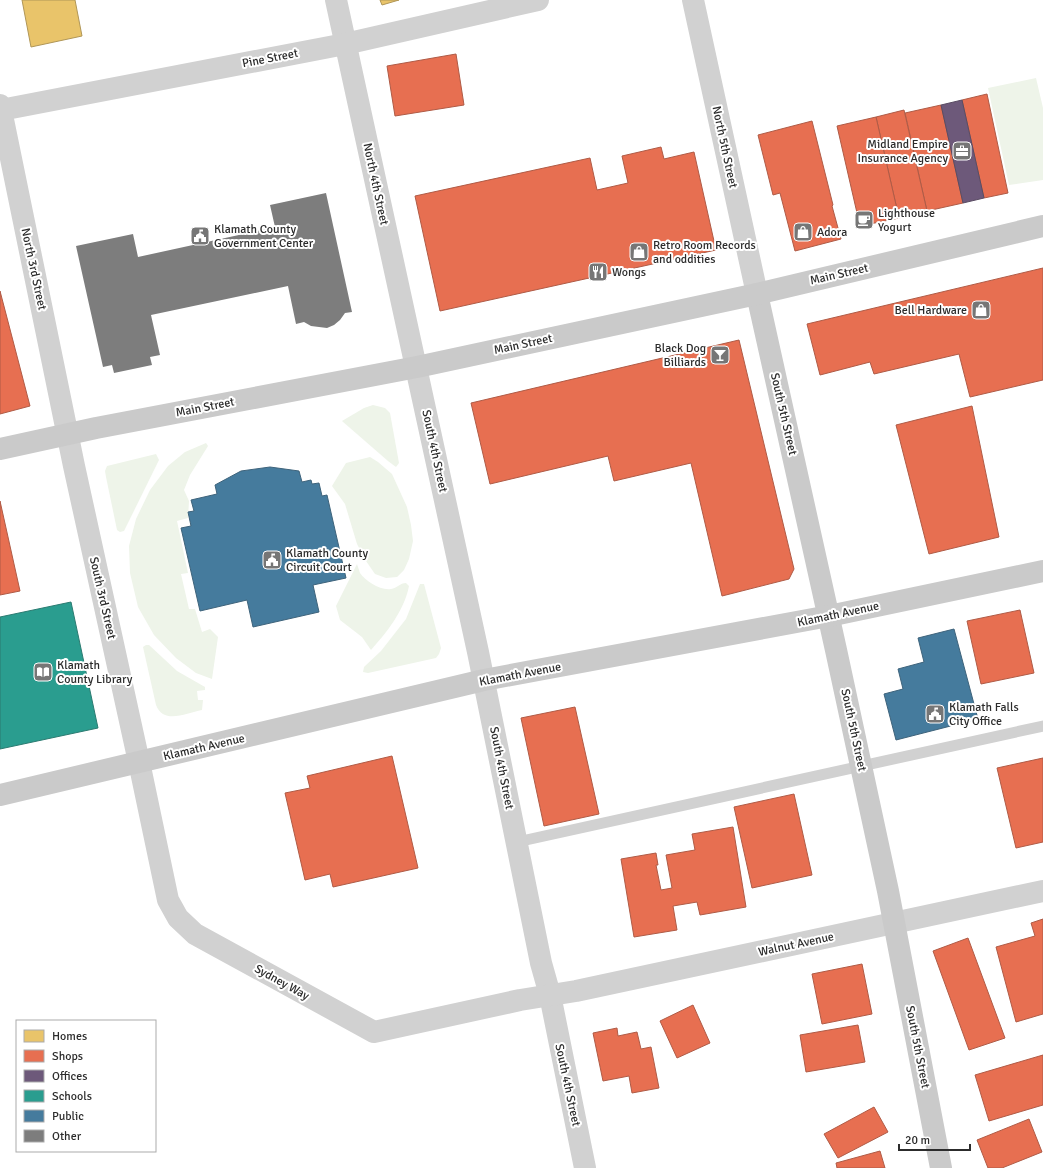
<svg xmlns="http://www.w3.org/2000/svg" width="1043" height="1168" font-family="Signika,sans-serif">
  <style>
    .green { fill: #eef4e9 }
    .homes { fill: #e9c46a; stroke: #b09657 }
    .shops { fill: #e76f51; stroke: #af5b46 }
    .offices { fill: #6d597a; stroke: #5a4c63 }
    .schools { fill: #2a9d8f; stroke: #2b7b71 }
    .public { fill: #457b9d; stroke: #3e637b }
    .building { fill: #7d7d7d }
    .lines { fill: none; stroke-linecap: round; stroke-linejoin: round }
    .service { stroke: #d1d1d1; stroke-width: 11 }
    .minor { stroke: #d1d1d1; stroke-width: 22 }
    .tertiary { stroke: #d1d1d1; stroke-width: 22 }
    .secondary { stroke: #cacaca; stroke-width: 22 }
    .labels { text-anchor: middle; stroke-width: 4; stroke-linejoin: round; paint-order: stroke }
    .street-label { font-size: 12px; fill: #2c2c2c; stroke: #fff }
    .poi-label { font-size: 12px; fill: #2c2c2c; stroke: #fff; text-anchor: start }
  </style>
  <rect width="100%" height="100%" fill="#fff"/>
  <!-- green -->
  <g class="green">
    <path d="M1036 78 1043 108V180L1009 185 988 88Z"/>
    <path d="M373 405 385 408 390 413 399 463 396 467 388 461 342 421 364 408Z"/>
    <path d="M206 443 208 446 190 475 184 490 189 501 188 518 177 521 188 573 181 574 189 609H195L202 632 210 629 218 637 212 679 196 673 176 658 154 635 138 607 130 573 129 546 136 519 150 490 168 466 185 452Z"/>
    <path d="M156 454 159 460 124 531 120 532 117 530 106 477 105 471 107 466Z"/>
    <path d="M370 457 378 462 392 474 407 507 411 525 413 541 409 559 404 570 397 577 386 578 375 574 366 561 357 544 345 504 332 486 346 463Z"/>
    <path d="M357 564C358 567 359 570 360 573 365 581 381 591 391 589 397 588 400 583 406 583L409 586C404 611 387 632 371 650L362 637 340 620 336 606Z"/>
    <path d="M420 584H424L441 648 439 654 436 658 368 673 363 672 364 667 381 651 406 619Z"/>
    <path d="M146 645H149L177 671 205 687V690L197 691 198 700H203L202 710C186 713 164 725 156 705L143 647Z"/>
  </g>
  <!-- homes -->
  <g class="homes">
    <path d="M22 0H75L82 36 31 47Z"/>
    <path d="M380 0H399L382 5Z"/>
  </g>
  <!-- shops -->
  <g class="shops">
    <path d="M456 54 464 105 395 116 387 66Z"/>
    <path d="M987 94 1008 193 984 198 962 100Z"/>
    <path d="M941 105 963 203 927 211 905 113Z"/>
    <path d="M904 110 927 211 899 218 876 117Z"/>
    <path d="M876 117 899 218 860 226 837 126Z"/>
    <path d="M812 121 833 205 832 206 841 239 795 251 780 193 773 195 758 135Z"/>
    <path d="M661 147 664 159 694 152 716 250 440 311 415 196 590 158 597 190 628 183 622 156Z"/>
    <path d="M1043 268V380L970 397 959 354 874 374 870 362 820 375 807 324Z"/>
    <path d="M0 291 30 406 0 414Z"/>
    <path d="M739 340 794 569 789 579 722 596 691 463 614 481 608 456 490 484 471 403Z"/>
    <path d="M972 406 999 537 929 554 896 425Z"/>
    <path d="M0 501 20 591 0 595Z"/>
    <path d="M1020 610 1034 673 981 684 967 621Z"/>
    <path d="M575 707 599 814 544 826 521 718Z"/>
    <path d="M392 756 418 868 333 887 330 874 305 880 285 793 310 788 307 776Z"/>
    <path d="M1043 758V842L1016 848 997 768Z"/>
    <path d="M794 794 812 875 752 888 734 807Z"/>
    <path d="M733 827 746 907 700 915 697 902 673 906 677 930 634 937 621 859 656 853 658 865H656L661 890 672 888 666 855 695 850 692 834Z"/>
    <path d="M1043 919V1014L1016 1022 996 947 1035 936 1031 923Z"/>
    <path d="M968 938 1005 1038 969 1050 933 951Z"/>
    <path d="M862 964 872 1014 822 1024 812 974Z"/>
    <path d="M693 1005 710 1043 677 1058 660 1021Z"/>
    <path d="M858 1025 865 1062 806 1072 800 1035Z"/>
    <path d="M617 1028 618 1036 637 1032 641 1049 651 1047 659 1088 632 1093 629 1076 603 1081 593 1033Z"/>
    <path d="M1043 1055V1105L989 1121 975 1075Z"/>
    <path d="M874 1107 888 1132 838 1158 824 1134Z"/>
    <path d="M1029 1119 1042 1152 1002 1168H988L977 1140Z"/>
    <path d="M880 1151 885 1168H837L836 1163Z"/>
  </g>
  <!-- offices -->
  <path class="offices" d="M962 100 984 198 963 203 941 105Z"/>
  <!-- schools -->
  <path class="schools" d="M71 602 98 728 0 749V617Z"/>
  <!-- public -->
  <g class="public">
    <path d="M270 467 299 471 302 482 311 480 312 484 319 483 322 496 327 495 346 578 313 585 319 612 253 627 247 600 200 611 181 528 191 526 188 512 194 511 191 500 217 494 215 485 241 471Z"/>
    <path d="M954 629 978 719 896 740 884 694 903 689 898 669 924 662 918 638Z"/>
  </g>
  <!-- building -->
  <path class="building" d="M326 193 352 312 345 313 340 320 334 325 327 328 311 326 304 322 296 324 288 286 151 315 160 355 150 357 152 365 114 373 112 365 103 367 76 246 133 234 138 257 275 227 270 205Z"/>
  <g class="lines">
    <!-- service -->
    <path class="service" d="M517 842 1043 726"/>
    <!-- minor -->
    <g class="minor">
      <path d="M336 0 478 652 541 963 550 995 585 1168"/>
      <path d="M139 762 168 900 178 918 195 934 374 1032 520 1000 576 991 1043 891"/>
    </g>
    <!-- tertiary -->
    <g class="tertiary">
      <path d="M693 0 757 294"/>
      <path d="M0 105 74 466 139 762"/>
      <path d="M1 110 345 44 538 0"/>
    </g>
    <!-- secondary -->
    <g class="secondary">
      <path d="M757 294 836 650 888 891 941 1168"/>
      <path d="M0 449 96 428 417 367 757 294 1043 226"/>
      <path d="M0 795 484 680 829 616 1043 571"/>
    </g>
  </g>
  <!-- icons -->
  <defs>
    <symbol id="office-square" viewBox="-11 -11 22 22"><rect x="-9" y="-9" width="18" height="18" rx="4" fill="#767676" stroke="#fff"/><path d="M-6-3h4V-5.5h4V-3h4V5H-6ZM-1-4.5V-3h2v-1.5ZM-6 0V1H6V0Z" fill="#fff"/></symbol>
    <symbol id="cafe-square" viewBox="-11 -11 22 22"><rect x="-9" y="-9" width="18" height="18" rx="4" fill="#767676" stroke="#fff"/><path d="M-5.5-4.5H6V0H3Q3 3.5 0 3.5H-2.5Q-5.5 3.5-5.5 0ZM3-3.2v2h1.7v-2ZM-6 4.5H4V6H-6Z" fill="#fff"/></symbol>
    <symbol id="shop-square" viewBox="-11 -11 22 22"><rect x="-9" y="-9" width="18" height="18" rx="4" fill="#767676" stroke="#fff"/><path d="M-5-2.5h2.3a2.7 3.5 0 0 1 5.4 0H5L5.5 6h-11ZM-1.5-2.5h3a1.5 2.3 0 0 0-3 0Z" fill="#fff"/></symbol>
    <symbol id="civic-square" viewBox="-11 -11 22 22"><rect x="-9" y="-9" width="18" height="18" rx="4" fill="#767676" stroke="#fff"/><path d="M-.6-6.5H3V-4.5H.6V-3L4-1V1h2V6H-6V1h2V-1L-.6-3ZM-1.2 2.5V6h2.4V2.5Z" fill="#fff"/></symbol>
    <symbol id="restaurant-square" viewBox="-11 -11 22 22"><rect x="-9" y="-9" width="18" height="18" rx="4" fill="#767676" stroke="#fff"/><path d="M-5-6h1v4h1v-4h1v4h1v-4h1v5L-1.5 .5V6h-2V.5L-5-1ZM5-6V6H3V1.5H1.5Q1.5-4 5-6Z" fill="#fff"/></symbol>
    <symbol id="bar-square" viewBox="-11 -11 22 22"><rect x="-9" y="-9" width="18" height="18" rx="4" fill="#767676" stroke="#fff"/><path d="M-6-5H6L.8 .8V4.5H3.5V6h-7V4.5H-.8V.8Z" fill="#fff"/></symbol>
    <symbol id="library-square" viewBox="-11 -11 22 22"><rect x="-9" y="-9" width="18" height="18" rx="4" fill="#767676" stroke="#fff"/><path d="M-6-4Q-3-5.5-.7-3.5V5Q-3 3-6 4ZM6-4Q3-5.5 .7-3.5V5Q3 3 6 4Z" fill="#fff"/></symbol>
  </defs>
  <g fill-rule="evenodd">
    <use href="#office-square" x="951" y="140" width="22" height="22"/>
    <use href="#cafe-square" x="853" y="209" width="22" height="22"/>
    <use href="#shop-square" x="792" y="221" width="22" height="22"/>
    <use href="#civic-square" x="189" y="225" width="22" height="22"/>
    <use href="#shop-square" x="628" y="241" width="22" height="22"/>
    <use href="#restaurant-square" x="587" y="261" width="22" height="22"/>
    <use href="#shop-square" x="970" y="299" width="22" height="22"/>
    <use href="#bar-square" x="709" y="344" width="22" height="22"/>
    <use href="#civic-square" x="261" y="549" width="22" height="22"/>
    <use href="#library-square" x="32" y="661" width="22" height="22"/>
    <use href="#civic-square" x="924" y="703" width="22" height="22"/>
  </g>
  <g class="labels">
    <!-- street labels -->
    <g class="street-label">
      <text transform="translate(270 58) rotate(-11)" y="4">Pine Street</text>
      <text transform="translate(725 147) rotate(78)" y="4">North 5th Street</text>
      <text transform="translate(376 184) rotate(78)" y="4">North 4th Street</text>
      <text transform="translate(34 269) rotate(78)" y="4">North 3rd Street</text>
      <text transform="translate(839 274) rotate(-13)" y="4">Main Street</text>
      <text transform="translate(523 344) rotate(-12)" y="4">Main Street</text>
      <text transform="translate(205 407) rotate(-11)" y="4">Main Street</text>
      <text transform="translate(784 414) rotate(77)" y="4">South 5th Street</text>
      <text transform="translate(435 451) rotate(78)" y="4">South 4th Street</text>
      <text transform="translate(103 598) rotate(77)" y="4">South 3rd Street</text>
      <text transform="translate(838 614) rotate(-12)" y="4">Klamath Avenue</text>
      <text transform="translate(520 674) rotate(-11)" y="4">Klamath Avenue</text>
      <text transform="translate(854 730) rotate(78)" y="4">South 5th Street</text>
      <text transform="translate(204 747) rotate(-13)" y="4">Klamath Avenue</text>
      <text transform="translate(502 768) rotate(79)" y="4">South 4th Street</text>
      <text transform="translate(796 944) rotate(-12)" y="4">Walnut Avenue</text>
      <text transform="translate(282 982) rotate(29)" y="4">Sydney Way</text>
      <text transform="translate(918 1047) rotate(79)" y="4">South 5th Street</text>
      <text transform="translate(568 1085) rotate(78)" y="4">South 4th Street</text>
    </g>
    <!-- poi labels -->
    <g class="poi-label">
      <text x="948" y="148" text-anchor="end">Midland Empire<tspan x="948" dy="14">Insurance Agency</tspan></text>
      <text x="878" y="217">Lighthouse<tspan x="878" dy="14">Yogurt</tspan></text>
      <text x="214" y="233">Klamath County<tspan x="214" dy="14">Government Center</tspan></text>
      <text x="817" y="236">Adora</text>
      <text x="653" y="249">Retro Room Records<tspan x="653" dy="14">and oddities</tspan></text>
      <text x="612" y="276">Wongs</text>
      <text x="967" y="314" text-anchor="end">Bell Hardware</text>
      <text x="706" y="352" text-anchor="end">Black Dog<tspan x="706" dy="14">Billiards</tspan></text>
      <text x="286" y="557">Klamath County<tspan x="286" dy="14">Circuit Court</tspan></text>
      <text x="57" y="669">Klamath<tspan x="57" dy="14">County Library</tspan></text>
      <text x="949" y="711">Klamath Falls<tspan x="949" dy="14">City Office</tspan></text>
    </g>
  </g>
  <!-- legend -->
  <rect x="16" y="1020" width="140" height="132" fill="#ffffff" stroke="#ababab"/>
  <rect x="24" y="1030" width="20" height="12" fill="#e9c46a" stroke="#ababab"/>
  <text x="52" y="1040" font-size="12" fill="#2c2c2c">Homes</text>
  <rect x="24" y="1050" width="20" height="12" fill="#e76f51" stroke="#ababab"/>
  <text x="52" y="1060" font-size="12" fill="#2c2c2c">Shops</text>
  <rect x="24" y="1070" width="20" height="12" fill="#6d597a" stroke="#ababab"/>
  <text x="52" y="1080" font-size="12" fill="#2c2c2c">Offices</text>
  <rect x="24" y="1090" width="20" height="12" fill="#2a9d8f" stroke="#ababab"/>
  <text x="52" y="1100" font-size="12" fill="#2c2c2c">Schools</text>
  <rect x="24" y="1110" width="20" height="12" fill="#457b9d" stroke="#ababab"/>
  <text x="52" y="1120" font-size="12" fill="#2c2c2c">Public</text>
  <rect x="24" y="1130" width="20" height="12" fill="#7d7d7d" stroke="#ababab"/>
  <text x="52" y="1140" font-size="12" fill="#2c2c2c">Other</text>
  <!-- scale -->
  <path d="M899 1144v6h71v-6" fill="none" stroke="#2c2c2c" stroke-width="2"/>
  <text x="905" y="1144" font-size="12" fill="#2c2c2c" stroke="#ffffff" stroke-width="3" paint-order="stroke">20 m</text>
</svg>
